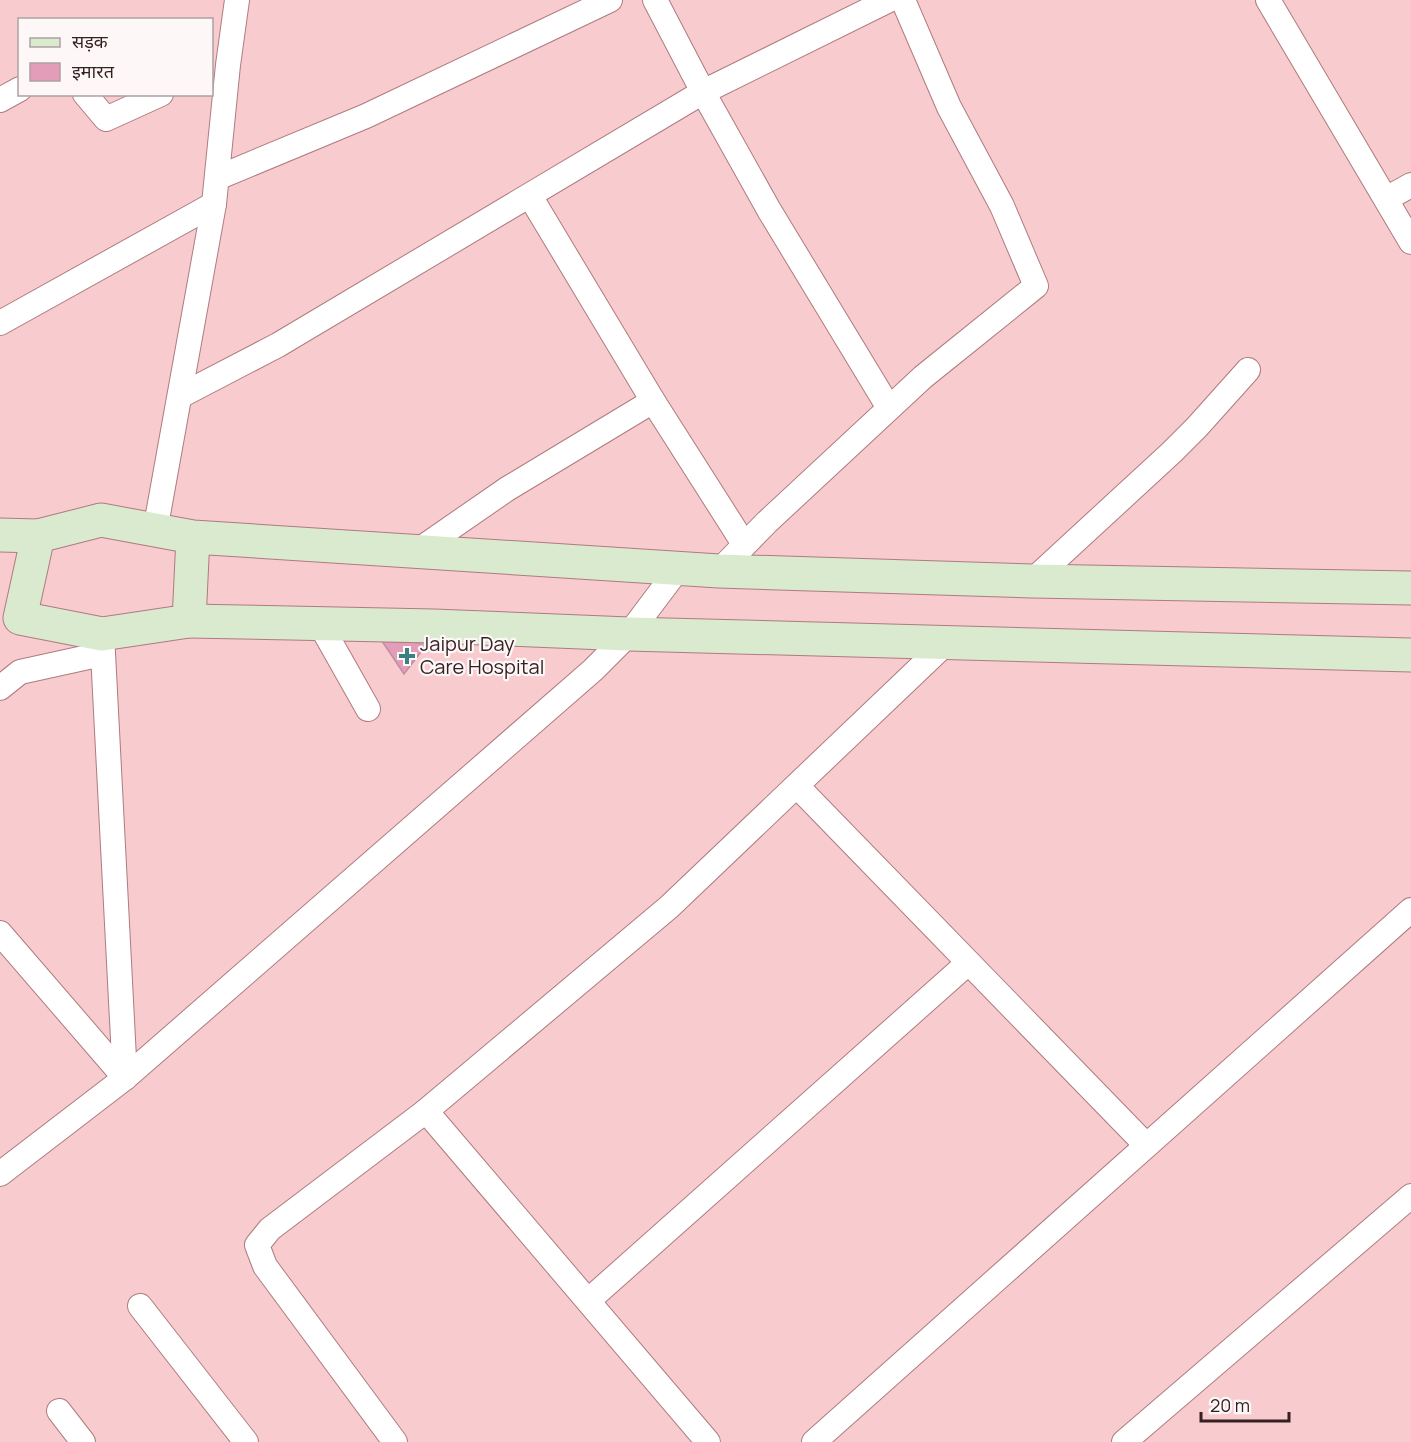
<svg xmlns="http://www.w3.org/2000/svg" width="1411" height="1442" font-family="Manrope,'Noto Sans Devanagari',sans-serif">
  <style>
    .building { fill: #e39db9; stroke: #bf8ea1; stroke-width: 1.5 }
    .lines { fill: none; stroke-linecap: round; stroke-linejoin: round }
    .street-casing { stroke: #ae7b7f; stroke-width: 26 }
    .secondary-casing { stroke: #ae7b7f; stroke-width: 35 }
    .street { stroke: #fff; stroke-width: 24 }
    .secondary { stroke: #d9eace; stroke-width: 33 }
    .poi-dot { fill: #398281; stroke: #fdf7f8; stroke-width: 2 }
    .labels { text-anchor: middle; stroke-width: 4.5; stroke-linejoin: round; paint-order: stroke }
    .poi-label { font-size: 20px; fill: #341f21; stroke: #fdf7f8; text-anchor: start }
  </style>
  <rect width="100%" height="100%" fill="#f8cbce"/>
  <!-- building -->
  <path class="building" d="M382 641 428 643 404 674Z"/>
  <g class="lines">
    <defs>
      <g id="street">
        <path d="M655 0 703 92 889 0"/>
        <path d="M1268 0 1411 242"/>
        <path d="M85 94 106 119 161 94"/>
        <path d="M0 100 20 89"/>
        <path d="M217 178 366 116 610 0"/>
        <path d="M530 196 653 401 744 544"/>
        <path d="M1386 199 1411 185"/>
        <path d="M0 323 214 204"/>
        <path d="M180 396 278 345 703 92 769 210 889 408"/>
        <path d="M155 531 214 204 228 65 237 0"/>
        <path d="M416 552 507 489 653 401"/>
        <path d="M719 571 767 522 923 377 1036 286 1002 206 949 107 903 0"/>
        <path d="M1032 581 1172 452 1197 427 1248 370"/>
        <path d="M320 624 368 709"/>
        <path d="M102 634 125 1078"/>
        <path d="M0 688 20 672 102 654"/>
        <path d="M797 786 1146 1145"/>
        <path d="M0 933 125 1078"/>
        <path d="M0 1174 125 1078 593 670 629 634 678 569"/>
        <path d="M589 1300 968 963"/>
        <path d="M140 1306 246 1442"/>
        <path d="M59 1411 83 1442"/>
        <path d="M395 1442 265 1266 257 1245 270 1229 426 1111"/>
        <path d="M708 1442 426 1111 669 907 946 643"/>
        <path d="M814 1442 1411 910"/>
        <path d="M1124 1442 1411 1196"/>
      </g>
      <g id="secondary">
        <path d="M0 535 38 536"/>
        <path d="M193 537 189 621 102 634 20 618 38 536 101 520 193 537 719 571 1032 581 1411 588"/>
        <path d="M189 621 434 626 629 634 1411 655"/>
      </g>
    </defs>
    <!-- street casing -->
    <use href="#street" class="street-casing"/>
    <!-- secondary casing -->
    <use href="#secondary" class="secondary-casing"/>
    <!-- street -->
    <use href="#street" class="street"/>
    <!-- secondary -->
    <use href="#secondary" class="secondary"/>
  </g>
  <!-- markers -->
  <path class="poi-dot" d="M404 647h6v6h6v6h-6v6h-6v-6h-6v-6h6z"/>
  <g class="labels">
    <!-- poi labels -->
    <g class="poi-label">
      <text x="420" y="651">Jaipur Day<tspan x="420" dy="23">Care Hospital</tspan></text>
    </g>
  </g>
  <!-- legend -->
  <rect x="18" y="18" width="195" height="78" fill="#fdf7f8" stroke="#ada1a2" stroke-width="1.5"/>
  <rect x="30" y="38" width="30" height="9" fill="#d9eace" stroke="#ada1a2" stroke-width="1.5"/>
  <text x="72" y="48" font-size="18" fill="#341f21">सड़क</text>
  <rect x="30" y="63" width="30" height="18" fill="#e39db9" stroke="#ada1a2" stroke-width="1.5"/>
  <text x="72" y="78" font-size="18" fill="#341f21">इमारत</text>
  <!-- scale -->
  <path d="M1201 1412v9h88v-9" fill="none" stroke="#341f21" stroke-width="3"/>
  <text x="1210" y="1412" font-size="18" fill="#341f21" stroke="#fdf7f8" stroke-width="4.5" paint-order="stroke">20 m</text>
</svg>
